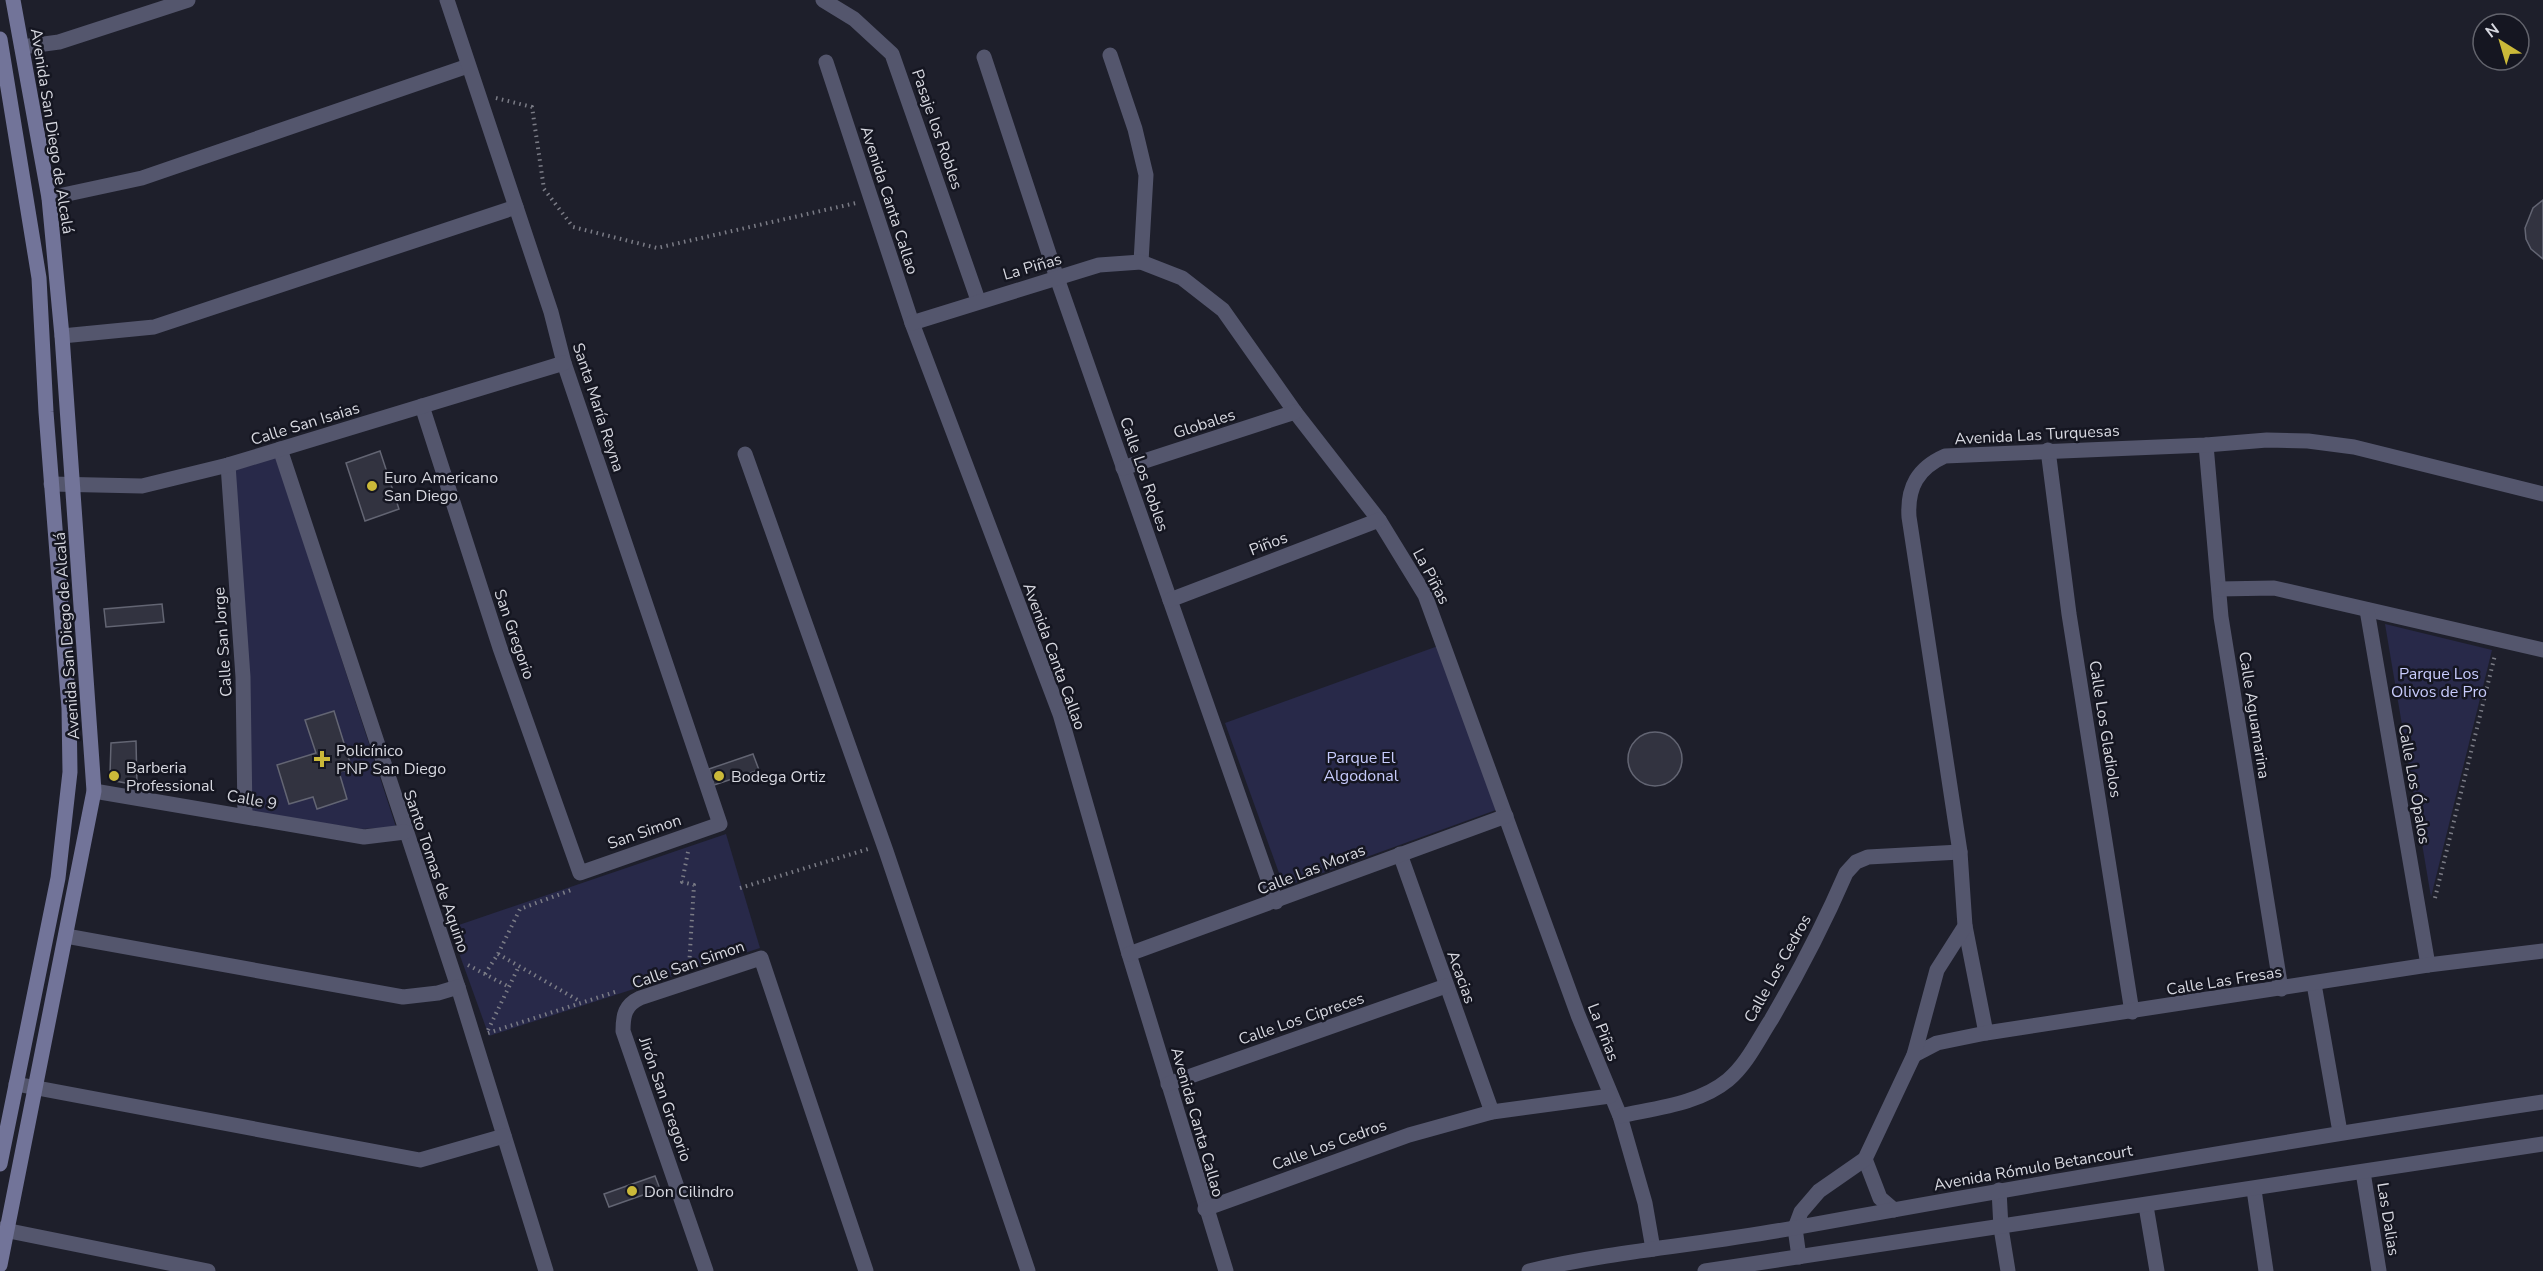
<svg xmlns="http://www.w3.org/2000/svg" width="2543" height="1271" font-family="'Nunito Sans',sans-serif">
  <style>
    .green { fill: #282949 }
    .building { fill: #323340; stroke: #636573; stroke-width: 1.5 }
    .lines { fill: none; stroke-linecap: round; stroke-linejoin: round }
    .path { stroke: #7b7c86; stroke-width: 4; stroke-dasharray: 1.5 4.5; stroke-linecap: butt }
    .pedestrian { stroke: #54566d; stroke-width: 15 }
    .minor { stroke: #54566d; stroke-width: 15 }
    .tertiary { stroke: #54566d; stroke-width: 15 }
    .secondary { stroke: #727499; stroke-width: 15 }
    .poi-dot { fill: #cbb939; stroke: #151621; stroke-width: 2 }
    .labels { text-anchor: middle; stroke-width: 5; stroke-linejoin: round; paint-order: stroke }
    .street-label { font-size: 16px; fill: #d7d8e0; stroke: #151621 }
    .poi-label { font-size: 16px; fill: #d7d8e0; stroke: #151621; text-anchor: start }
    .park-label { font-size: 16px; fill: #c8ccfd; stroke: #151621 }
  </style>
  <rect width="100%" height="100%" fill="#1e1f2b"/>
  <!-- green -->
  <g class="green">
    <path d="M276 457 396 827 362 829 251 812 233 471Z"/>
    <path d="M2385 624 2492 650 2431 897Z"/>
    <path d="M1438 646 1496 810 1284 887 1225 723Z"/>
    <path d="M726 834 760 948 489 1036 450 928Z"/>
  </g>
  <!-- building -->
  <g class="building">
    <path d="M2543 200V259L2531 249 2526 239 2525 228 2533 208Z"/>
    <path d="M380 451 399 509 365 521 346 463Z"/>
    <path d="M162 604 164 622 106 627 104 609Z"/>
    <path d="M334 711 352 769 339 772 347 799 317 809 313 797 289 804 277 765 316 753 305 720Z"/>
    <circle cx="1655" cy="759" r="27"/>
    <path d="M136 741 137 785 115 781 110 774 111 743Z"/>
    <path d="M753 754 759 770 714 785 709 769Z"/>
    <path d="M655 1176 660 1189 609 1207 604 1194Z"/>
  </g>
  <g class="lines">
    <!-- path -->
    <g class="path">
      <path d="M496 98 532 107 544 189 573 227 657 248 856 203"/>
      <path d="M688 852 682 882 694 885 689 967"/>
      <path d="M740 888 868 849"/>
      <path d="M2435 898 2495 655"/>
      <path d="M498 954 581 1002"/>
      <path d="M468 965 509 987"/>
      <path d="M485 974 498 954 520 909 574 889"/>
      <path d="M488 1030 519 966"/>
      <path d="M488 1033 618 991"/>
    </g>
    <!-- pedestrian -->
    <path class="pedestrian" d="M2314 984 2340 1132"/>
    <!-- minor -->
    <g class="minor">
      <path d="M823 0 854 19 892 54 978 300"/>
      <path d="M22 47 59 42 188 0"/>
      <path d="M1110 55 1135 129 1146 175 1141 262"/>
      <path d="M984 57 1057 278 1276 902"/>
      <path d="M826 62 912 323 1060 714 1129 954 1226 1271"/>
      <path d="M49 198 142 178 468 66"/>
      <path d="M912 323 1099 265 1141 262 1182 278 1223 310 1295 412 1379 520 1425 595 1578 1015 1620 1116 1645 1203 1653 1249"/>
      <path d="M62 336 154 327 516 207"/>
      <path d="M422 406 500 648 580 873 720 824 564 363 551 312 447 0"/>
      <path d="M2206 445 2221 617 2281 989"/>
      <path d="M280 449 458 987 546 1271"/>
      <path d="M2048 450 2069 614 2132 1012"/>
      <path d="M745 454 886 851 1028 1271"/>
      <path d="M228 465 243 677 245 816"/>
      <path d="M1123 468 1295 412"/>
      <path d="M51 484 142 486 228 465 564 363"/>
      <path d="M2219 589 2274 588 2543 650"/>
      <path d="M1170 600 1379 520"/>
      <path d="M2367 610 2428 965"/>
      <path d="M94 791 364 837 405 832"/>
      <path d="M1400 854 1492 1112"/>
      <path d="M1965 926 1986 1033"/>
      <path d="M66 936 403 997 438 993 458 987"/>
      <path d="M1129 954 1506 816"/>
      <path d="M1914 1055 1937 1043 1986 1033 2428 965 2543 951"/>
      <path d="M16 1084 420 1160 504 1136"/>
      <path d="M1168 1084 1446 986"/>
      <path d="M1620 1116C1656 1108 1699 1104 1728 1080 1747 1064 1758 1040 1771 1020 1799 972 1824 924 1846 873L1856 862 1868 857 1960 852"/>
      <path d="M1865 1159 1880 1198 1894 1210"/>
      <path d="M2363 1172 2379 1271"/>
      <path d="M1999 1190 2001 1228 2008 1271"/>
      <path d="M2254 1190 2266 1271"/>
      <path d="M2146 1206 2157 1271"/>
      <path d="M1205 1209 1409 1135 1492 1112 1610 1096"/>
      <path d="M0 1229 208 1271"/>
      <path d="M1799 1257 1795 1228 1801 1212 1819 1191 1865 1159 1914 1055 1937 970 1965 926 1960 852 1909 517C1907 487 1918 468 1945 456L2206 445 2267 440 2308 441 2354 447 2543 494"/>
      <path d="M706 1271 623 1031C623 1015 625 1005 640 998L761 958 866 1271"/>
    </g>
    <!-- tertiary -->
    <g class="tertiary">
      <path d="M1529 1271C1618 1250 1710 1244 1799 1227 2047 1182 2294 1139 2543 1102"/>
      <path d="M1705 1271 2543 1144"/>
    </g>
    <!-- secondary -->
    <g class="secondary">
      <path d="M0 39 39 278 46 412 69 708 70 772 58 878 0 1164"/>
      <path d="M0 1265 94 791 62 336 49 198 13 0"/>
    </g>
  </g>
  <!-- markers -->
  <g class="poi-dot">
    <circle cx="372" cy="486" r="6"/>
    <path d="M319 750h6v6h6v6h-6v6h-6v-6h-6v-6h6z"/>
    <circle cx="114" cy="776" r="6"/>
    <circle cx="719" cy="776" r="6"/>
    <circle cx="632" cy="1191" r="6"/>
  </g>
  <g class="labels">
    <!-- street labels -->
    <g class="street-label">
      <text transform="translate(938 129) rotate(71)" y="6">Pasaje los Robles</text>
      <text transform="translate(53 131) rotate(81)" y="6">Avenida San Diego de Alcalá</text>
      <text transform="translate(890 200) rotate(72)" y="6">Avenida Canta Callao</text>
      <text transform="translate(1032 266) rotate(-16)" y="6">La Piñas</text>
      <text transform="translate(599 407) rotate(72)" y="6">Santa María Reyna</text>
      <text transform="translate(305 423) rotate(-17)" y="6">Calle San Isaias</text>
      <text transform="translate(1204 423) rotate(-18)" y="6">Globales</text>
      <text transform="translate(2037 434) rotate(-3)" y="6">Avenida Las Turquesas</text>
      <text transform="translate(1145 474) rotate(71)" y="6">Calle Los Robles</text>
      <text transform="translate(1268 543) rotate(-21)" y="6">Piños</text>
      <text transform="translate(1432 576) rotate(62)" y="6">La Piñas</text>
      <text transform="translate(515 634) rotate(71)" y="6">San Gregorio</text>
      <text transform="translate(66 636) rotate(-94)" y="6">Avenida San Diego de Alcalá</text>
      <text transform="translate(222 642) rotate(-94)" y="6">Calle San Jorge</text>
      <text transform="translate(1055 656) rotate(70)" y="6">Avenida Canta Callao</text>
      <text transform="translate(2255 715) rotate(81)" y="6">Calle Aguamarina</text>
      <text transform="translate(2106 729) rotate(81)" y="6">Calle Los Gladiolos</text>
      <text transform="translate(2415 784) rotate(80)" y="6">Calle Los Ópalos</text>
      <text transform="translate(252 799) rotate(10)" y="6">Calle 9</text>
      <text transform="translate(644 831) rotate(-19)" y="6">San Simon</text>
      <text transform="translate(1311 869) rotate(-21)" y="6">Calle Las Moras</text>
      <text transform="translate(437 871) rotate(71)" y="6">Santo Tomas de Aquino</text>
      <text transform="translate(688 964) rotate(-19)" y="6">Calle San Simon</text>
      <text transform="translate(1777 968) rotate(-61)" y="6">Calle Los Cedros</text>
      <text transform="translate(1462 977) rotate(70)" y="6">Acacias</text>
      <text transform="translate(2224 980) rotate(-9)" y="6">Calle Las Fresas</text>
      <text transform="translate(1301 1018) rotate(-19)" y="6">Calle Los Cipreces</text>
      <text transform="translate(1604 1032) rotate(69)" y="6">La Piñas</text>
      <text transform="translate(666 1099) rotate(71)" y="6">Jirón San Gregorio</text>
      <text transform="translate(1198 1122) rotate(74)" y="6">Avenida Canta Callao</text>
      <text transform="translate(1329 1144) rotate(-20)" y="6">Calle Los Cedros</text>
      <text transform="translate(2033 1167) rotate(-10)" y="6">Avenida Rómulo Betancourt</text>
      <text transform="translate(2389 1219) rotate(81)" y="6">Las Dalias</text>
    </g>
    <!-- poi labels -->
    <g class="poi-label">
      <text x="384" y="483">Euro Americano<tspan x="384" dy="18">San Diego</tspan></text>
      <text x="336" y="756">Policínico<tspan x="336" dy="18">PNP San Diego</tspan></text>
      <text x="126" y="773">Barberia<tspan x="126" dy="18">Professional</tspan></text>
      <text x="731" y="782">Bodega Ortiz</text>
      <text x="644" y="1197">Don Cilindro</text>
    </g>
    <!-- park labels -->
    <g class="park-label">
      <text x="2439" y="679">Parque Los<tspan x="2439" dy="18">Olivos de Pro</tspan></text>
      <text x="1361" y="763">Parque El<tspan x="1361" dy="18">Algodonal</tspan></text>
    </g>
  </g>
  <!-- north arrow -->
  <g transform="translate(2501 42) rotate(323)"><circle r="28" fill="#151621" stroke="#63646d" stroke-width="1.5"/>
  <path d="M0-4.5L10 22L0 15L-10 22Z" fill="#cbb939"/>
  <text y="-9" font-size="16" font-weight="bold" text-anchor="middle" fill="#d7d8e0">N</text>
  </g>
</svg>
